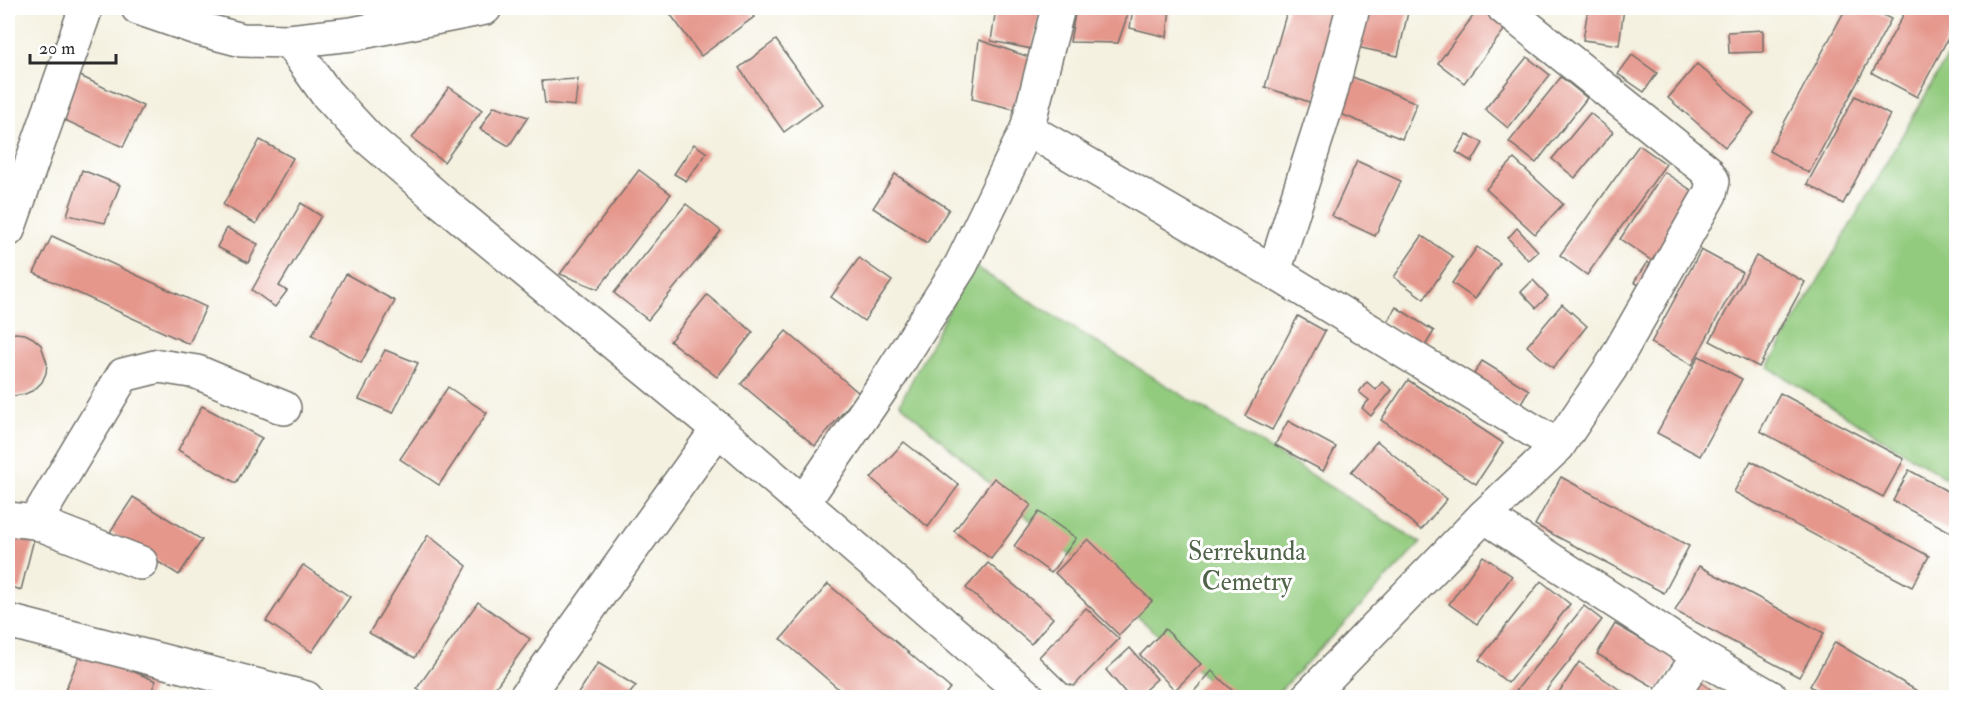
<svg xmlns="http://www.w3.org/2000/svg" width="1964" height="705" font-family="'IM FELL Double Pica',serif">
  <style>
    .green { fill: #92cb7e; stroke: #5e7b54; stroke-width: 1.5 }
    .building { fill: #e5978c }
    .lines { fill: none; stroke-linecap: round; stroke-linejoin: round }
    .minor-casing { stroke: #71706a; stroke-width: 36 }
    .minor { stroke: #fff; stroke-width: 33 }
    .labels { text-anchor: middle; stroke-width: 6; stroke-linejoin: round; paint-order: stroke }
    .park-label { font-size: 26px; fill: #4f6348; stroke: #fff }
  </style>
  <rect width="100%" height="100%" fill="#fff"/>
  <filter id="ink" filterUnits="userSpaceOnUse"><feTurbulence type="fractalNoise" baseFrequency=".0167" numOctaves="2"/><feDisplacementMap in="SourceGraphic" scale="12" xChannelSelector="R" yChannelSelector="G"/><feConvolveMatrix kernelMatrix="1 2 1 2 8 2 1 2 1" color-interpolation-filters="sRGB"/></filter>
  <filter id="wash" filterUnits="userSpaceOnUse"><feTurbulence type="fractalNoise" baseFrequency=".008" numOctaves="4" result="noise"/><feDisplacementMap in="SourceGraphic" scale="24" xChannelSelector="R" yChannelSelector="G"/><feGaussianBlur stdDeviation="1.35" result="paint"/><feColorMatrix in="noise" values="0 0 0 0 0 0 0 0 0 0 0 0 0 0 0 0 0 1.4 0 .05"/><feComposite in="paint" operator="in"/></filter>
  <g filter="url(#wash)">
    <rect width="100%" height="100%" fill="#f4f1e0"/>
    <!-- green -->
    <g class="green">
      <path d="M1956 42V485L1768 367Z"/>
      <path d="M972 265 1421 543 1274 697H1227L900 403Z"/>
    </g>
    <g id="blocks">
      <!-- building -->
      <g class="building">
        <path d="M673 8H747L754 17 701 56 668 11Z"/>
        <path d="M996 8H1041L1032 49 991 41Z"/>
        <path d="M1076 8H1130L1118 43 1070 42Z"/>
        <path d="M1133 8H1170L1167 37 1130 28Z"/>
        <path d="M1288 8H1337L1315 104 1265 87Z"/>
        <path d="M1361 8H1409L1398 56 1352 46Z"/>
        <path d="M1479 8H1485L1508 25 1464 83 1438 63Z"/>
        <path d="M1588 8H1624L1619 45 1583 40Z"/>
        <path d="M1846 8H1869L1891 19 1809 173 1769 151Z"/>
        <path d="M1907 8H1944L1956 14V23L1917 97 1872 73Z"/>
        <path d="M1763 30V52L1729 53 1728 32Z"/>
        <path d="M776 40 822 104 784 132 739 68Z"/>
        <path d="M979 40 1032 58 1014 109 972 99Z"/>
        <path d="M1632 55 1657 73 1644 92 1618 74Z"/>
        <path d="M1527 57 1550 75 1508 128 1485 109Z"/>
        <path d="M1697 64 1754 113 1725 147 1668 98Z"/>
        <path d="M74 73 143 106 123 147 54 115Z"/>
        <path d="M1350 76 1417 103 1402 139 1336 112Z"/>
        <path d="M1561 77 1587 98 1536 163 1509 142Z"/>
        <path d="M578 79 575 106 545 103 542 81Z"/>
        <path d="M449 87 482 110 444 162 412 138Z"/>
        <path d="M1855 96 1890 115 1843 204 1807 184Z"/>
        <path d="M494 106 528 117 509 146 480 129Z"/>
        <path d="M1590 113 1613 132 1575 178 1552 159Z"/>
        <path d="M1467 134 1483 143 1472 162 1456 152Z"/>
        <path d="M260 140 293 158 256 224 223 205Z"/>
        <path d="M694 144 707 153 686 181 674 174Z"/>
        <path d="M1639 145 1666 164 1587 275 1560 255Z"/>
        <path d="M1514 159 1563 204 1535 234 1486 189Z"/>
        <path d="M1357 161 1401 181 1375 236 1332 216Z"/>
        <path d="M82 170 120 185 105 223 67 215Z"/>
        <path d="M639 170 671 194 598 289 560 274Z"/>
        <path d="M1664 172 1700 196 1655 263 1620 239Z"/>
        <path d="M895 174 949 209 927 243 873 208Z"/>
        <path d="M301 203 321 216 279 286 287 291 275 307 252 290Z"/>
        <path d="M686 204 721 231 648 320 614 293Z"/>
        <path d="M227 228 258 244 248 263 217 247Z"/>
        <path d="M1517 228 1538 251 1528 260 1508 238Z"/>
        <path d="M52 236 206 307 189 344 34 273Z"/>
        <path d="M1422 236 1453 257 1424 299 1394 277Z"/>
        <path d="M1477 247 1500 263 1475 299 1452 283Z"/>
        <path d="M1701 250 1742 272 1692 365 1651 343Z"/>
        <path d="M1756 256 1805 282 1759 367 1710 341Z"/>
        <path d="M859 258 892 281 864 321 831 297Z"/>
        <path d="M1647 262 1656 269 1643 288 1634 282Z"/>
        <path d="M346 274 395 301 361 363 312 335Z"/>
        <path d="M1533 280 1548 296 1536 308 1521 292Z"/>
        <path d="M707 295 753 332 717 377 670 341Z"/>
        <path d="M1562 304 1587 326 1553 368 1527 346Z"/>
        <path d="M1396 307 1434 331 1425 346 1387 322Z"/>
        <path d="M1298 316 1325 331 1272 430 1245 416Z"/>
        <path d="M786 331 859 393 815 446 741 384Z"/>
        <path d="M15 333 25 334 33 338 41 345 47 363 46 373 42 382 34 390 25 394 14 396 8 394V335Z"/>
        <path d="M385 350 418 363 393 413 359 399Z"/>
        <path d="M1699 356 1742 379 1700 456 1657 433Z"/>
        <path d="M1482 361 1529 390 1519 406 1472 377Z"/>
        <path d="M1408 380 1503 443 1476 484 1381 420Z"/>
        <path d="M1367 382 1376 390 1382 382 1392 390 1371 416 1362 408 1369 400 1359 392Z"/>
        <path d="M448 387 487 413 439 485 400 459Z"/>
        <path d="M1780 393 1904 459 1883 497 1760 431Z"/>
        <path d="M202 406 262 438 236 483 178 450Z"/>
        <path d="M1288 421 1336 447 1323 471 1275 445Z"/>
        <path d="M1377 441 1447 499 1421 530 1351 472Z"/>
        <path d="M904 442 959 485 928 527 871 478Z"/>
        <path d="M1751 461 1929 556 1912 587 1734 492Z"/>
        <path d="M1909 470 1956 496V535L1893 501Z"/>
        <path d="M1561 477 1689 546 1664 593 1535 525Z"/>
        <path d="M994 478 1031 505 991 559 954 531Z"/>
        <path d="M133 497 202 540 179 575 110 532Z"/>
        <path d="M1039 512 1076 538 1051 573 1014 546Z"/>
        <path d="M8 532 34 539 21 590 8 586Z"/>
        <path d="M428 535 467 566 415 658 369 633Z"/>
        <path d="M1088 539 1152 601 1119 635 1055 573Z"/>
        <path d="M1483 556 1512 576 1477 624 1449 604Z"/>
        <path d="M988 563 1053 618 1031 644 966 588Z"/>
        <path d="M303 565 350 597 312 652 266 621Z"/>
        <path d="M1699 566 1824 633 1799 677 1675 611Z"/>
        <path d="M1541 581 1570 604 1508 683 1479 660Z"/>
        <path d="M828 584 950 688 942 698H849L781 639Z"/>
        <path d="M478 602 530 639 488 698H431L417 688Z"/>
        <path d="M1584 606 1602 620 1540 698H1510Z"/>
        <path d="M1086 608 1119 639 1074 686 1067 684 1039 657Z"/>
        <path d="M1615 624 1677 660 1659 690 1597 654Z"/>
        <path d="M1165 629 1201 664 1175 690 1140 655Z"/>
        <path d="M1835 642 1929 698H1829L1810 686Z"/>
        <path d="M1130 648 1157 679 1136 698H1130L1106 670Z"/>
        <path d="M82 650 156 681 148 698H62Z"/>
        <path d="M1579 662 1632 698H1555Z"/>
        <path d="M598 663 636 686 626 698H575Z"/>
        <path d="M1212 671 1240 698H1188Z"/>
        <path d="M1696 679 1723 698H1684Z"/>
      </g>
    </g>
  </g>
  <g filter="url(#ink)">
    <use href="#blocks" fill-opacity="0" stroke="#71706a" stroke-width="1.5"/>
    <g class="lines">
      <defs>
        <g id="minor">
          <path d="M138 8 196 28 242 40 289 41 352 34 485 8"/>
          <path d="M289 41 326 93 367 137 441 201 718 429 1029 698"/>
          <path d="M1027 129 1274 272 1558 446"/>
          <path d="M8 230 86 8"/>
          <path d="M1274 272 1330 95 1353 8"/>
          <path d="M803 503 886 382 961 265 1027 129 1058 8"/>
          <path d="M1484 516 1699 656 1772 698"/>
          <path d="M8 519 35 522 141 563"/>
          <path d="M35 522 123 375 159 366 197 372 284 408"/>
          <path d="M8 621 306 698"/>
          <path d="M525 698 718 429"/>
          <path d="M1307 698 1484 516 1558 446 1610 369 1710 194 1713 181 1706 170 1504 8"/>
          <path d="M1670 698 1699 656"/>
        </g>
      </defs>
      <!-- minor casing -->
      <use href="#minor" class="minor-casing"/>
      <!-- minor -->
      <use href="#minor" class="minor"/>
    </g>
  </g>
  <g class="labels">
    <!-- park labels -->
    <g class="park-label">
      <text x="1247" y="560">Serrekunda<tspan x="1247" dy="30">Cemetry</tspan></text>
    </g>
  </g>
  <!-- margin -->
  <rect width="1964" height="705" fill="none" stroke="#fff" stroke-width="30"/>
  <!-- scale -->
  <path d="M30 54v9h86v-9" fill="none" stroke="#2b2b2b" stroke-width="3"/>
  <text x="39" y="54" font-size="18" fill="#2b2b2b" stroke="#ffffff" stroke-width="4.5" paint-order="stroke">20 m</text>
</svg>
